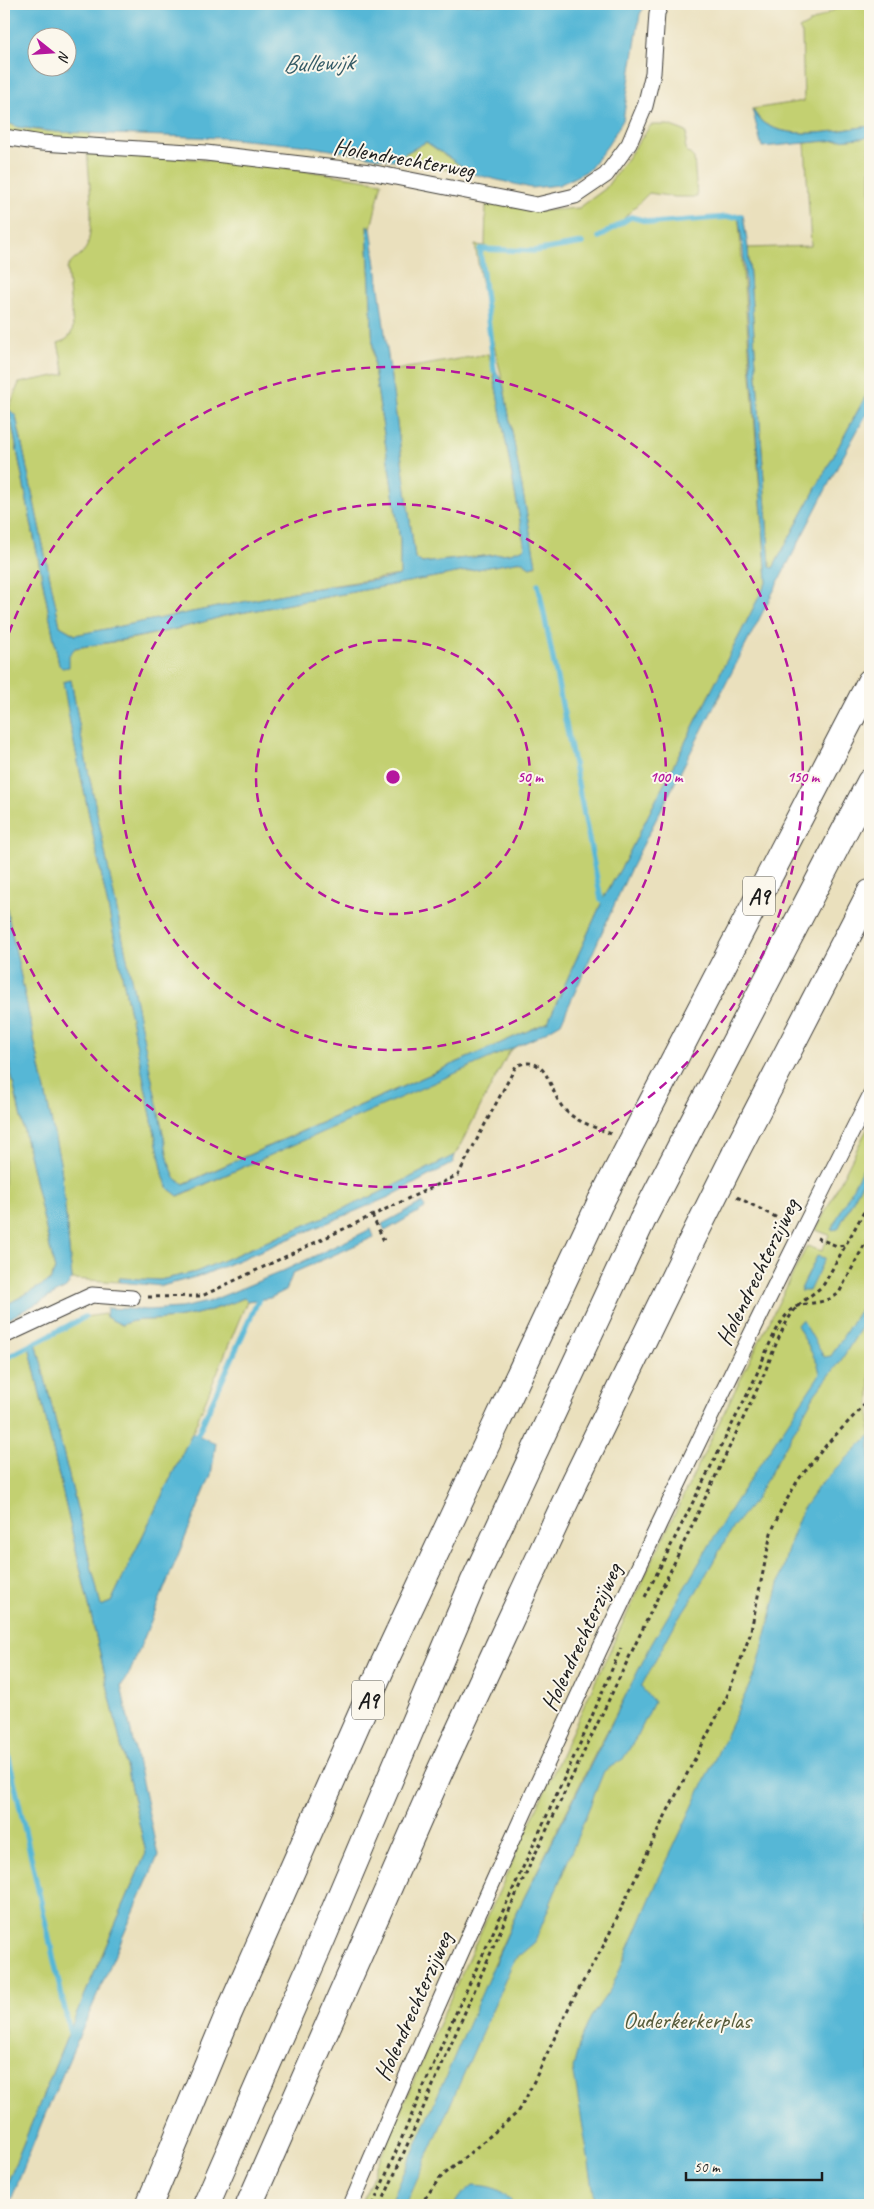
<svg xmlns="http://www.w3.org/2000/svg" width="874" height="2209" font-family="Caveat,sans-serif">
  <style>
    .green { fill: #c3d071; stroke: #707646; fill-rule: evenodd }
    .water { fill: #57b7d6; stroke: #3a6a79; fill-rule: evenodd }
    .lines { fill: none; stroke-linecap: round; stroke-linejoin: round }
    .stream { stroke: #57b7d6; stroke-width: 5.5 }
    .street-casing { stroke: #3b3934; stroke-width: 17 }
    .highway-casing { stroke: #3b3934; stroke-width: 28 }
    .path { stroke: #3b3934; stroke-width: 3; stroke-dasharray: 4 4; stroke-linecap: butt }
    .street { stroke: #fff; stroke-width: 15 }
    .highway { stroke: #fff; stroke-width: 26 }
    .highway-bridge-casing { stroke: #3b3934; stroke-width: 28; stroke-linecap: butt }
    .highway-bridge { stroke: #fff; stroke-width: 26 }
    .ring { fill: none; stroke: #b5179e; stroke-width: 2.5; stroke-dasharray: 9 6 }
    .labels { text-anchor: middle; stroke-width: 4; stroke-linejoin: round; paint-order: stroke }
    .shield { fill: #fbf7ec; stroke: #5f5e5a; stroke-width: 1 }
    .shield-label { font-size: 22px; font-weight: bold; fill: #1c1c1c }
    .street-label { font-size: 24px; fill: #1c1c1c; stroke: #fbf7ec }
    .park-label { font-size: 24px; fill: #565b3a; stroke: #fbf7ec }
    .water-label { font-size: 25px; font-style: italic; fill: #345a66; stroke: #fbf7ec }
    .centre { fill: #b5179e; stroke: #fbf7ec; stroke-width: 2.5 }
    .ring-label { font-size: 15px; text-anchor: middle; font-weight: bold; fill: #b5179e; stroke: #fbf7ec; stroke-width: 4; stroke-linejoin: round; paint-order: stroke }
  </style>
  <rect width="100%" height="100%" fill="#fbf7ec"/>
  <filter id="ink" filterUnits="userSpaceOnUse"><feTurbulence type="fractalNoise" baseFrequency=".02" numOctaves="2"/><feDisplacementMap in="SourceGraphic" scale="10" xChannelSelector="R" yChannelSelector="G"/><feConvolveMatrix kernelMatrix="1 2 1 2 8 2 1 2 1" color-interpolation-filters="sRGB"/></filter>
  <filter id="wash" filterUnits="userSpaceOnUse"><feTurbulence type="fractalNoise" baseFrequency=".0096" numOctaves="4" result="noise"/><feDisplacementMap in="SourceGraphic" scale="20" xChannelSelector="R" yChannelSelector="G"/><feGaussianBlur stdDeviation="1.12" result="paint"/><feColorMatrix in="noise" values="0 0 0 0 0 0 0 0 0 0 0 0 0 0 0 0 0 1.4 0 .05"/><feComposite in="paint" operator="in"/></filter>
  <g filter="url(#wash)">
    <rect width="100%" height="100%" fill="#eae0bd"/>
    <!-- green -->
    <g class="green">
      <path d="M845 4H870V126C838 130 795 141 765 124 760 121 756 114 752 109L804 101 802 34 799 29Z"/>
      <path d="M4 121C30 133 61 132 90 132L89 146 4 137Z"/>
      <path d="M651 125H668L687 132 685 149 694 158 697 197H675L649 193 624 218 663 223 737 218 739 221 767 581 624 863 605 895 548 1022 183 1184 175 1178 169 1163 82 741 71 680 64 682 70 723 164 1178 169 1189 179 1196 520 1043 509 1052 455 1155 375 1195 196 1272 160 1280 119 1278V1282L72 1279 61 1167 4 896V408H9L19 383 65 374 58 343C67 340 71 337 73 327L67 269C71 259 82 257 87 246 95 222 89 176 87 151L261 164 382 182 371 228 367 226 374 368 400 540V575L304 590 76 635 60 626 16 416 9 410 59 665 75 648C125 641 175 631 224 616L521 561 530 567 536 566 503 382 487 317 475 245 485 246 486 205 501 204 541 211 579 208 605 189Z"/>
      <path d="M870 137V388L773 568 770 567 748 248 811 246 805 143Z"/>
      <path d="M426 142 473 174 393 160Z"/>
      <path d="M488 354 492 365 525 548 510 553 422 563 415 558 390 371Z"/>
      <path d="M4 1042 55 1270 50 1281 4 1306Z"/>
      <path d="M870 1123V2205H361C406 2093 457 1984 507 1874 602 1663 702 1453 807 1246L822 1251 829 1235 816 1230ZM643 1662 493 1965 517 1912 590 1764Z"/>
      <path d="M244 1298 247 1301 192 1433 111 1602 101 1606 36 1342 85 1317 105 1314 106 1317 122 1325C135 1318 150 1321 164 1319 192 1317 219 1309 244 1298Z"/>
      <path d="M29 1346 146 1853 71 2027 4 2191V1359Z"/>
    </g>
    <!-- water -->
    <g class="water">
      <path d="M4 4H646L640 14 623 120 608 145 589 170 559 185 531 188 473 174 426 142 393 160 300 145 223 138 56 132 17 127 4 121ZM38 38H68V68H38Z"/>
      <path d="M752 109C756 114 760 121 765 124 795 141 838 130 870 126V137L762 147Z"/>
      <path d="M738 214H743L748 248 770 567 773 568 870 388V408L840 462 630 870 561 1023 535 1038 178 1196 169 1189 164 1178 70 723 63 682 71 680 82 741 169 1162 175 1178 184 1184 548 1022 605 895 624 863 767 581 743 248Z"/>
      <path d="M367 225 371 228 415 558 422 563 510 553 525 548 492 365 503 382 536 565 530 567 521 561 224 616C175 631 125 640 75 648L69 655V667L62 668 59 665 9 409 16 416 60 626 75 635 304 590 384 579 400 575V540L374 368Z"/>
      <path d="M4 896 61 1167 72 1279 66 1288 4 1321V1306L50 1281 55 1270 4 1042Z"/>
      <path d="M870 1154V1168L838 1229 831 1230Z"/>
      <path d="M455 1155 453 1163 389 1197 203 1275 162 1286 119 1282V1278L160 1280 196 1272 375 1195Z"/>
      <path d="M423 1202 425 1208 385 1231 382 1224Z"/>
      <path d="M371 1229 374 1237 293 1273 286 1290 270 1298 247 1301 244 1298C218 1309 192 1317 164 1319 150 1321 134 1318 122 1325L106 1317 107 1308 147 1310 181 1308 208 1302 281 1272Z"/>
      <path d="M817 1256 825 1258 809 1291H800Z"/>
      <path d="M870 1293V1311L861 1328 840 1362 815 1394 755 1500 733 1527 696 1592 675 1624 641 1687 654 1702 638 1735 623 1759 604 1771 535 1942 514 1960 406 2205H390L517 1912 651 1645 733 1505 820 1374 818 1365 797 1325 802 1319 824 1357 831 1356Z"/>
      <path d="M36 1342 101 1606 111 1602 192 1433 216 1443 211 1475 130 1672 121 1686 158 1856 44 2117 9 2205H4V2191L71 2027 146 1853 29 1346Z"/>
      <path d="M870 1435V2205H596L573 2068 580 2041 591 2017 612 1987 658 1880 757 1669 790 1541 802 1510 819 1486Z"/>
      <path d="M473 2185C493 2186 502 2188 514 2205H454L459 2197Z"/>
    </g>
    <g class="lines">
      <!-- stream -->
      <g class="stream">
        <path d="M599 237 631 217 654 223 741 216"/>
        <path d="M494 371 480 249 534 251 582 243"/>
        <path d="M538 584 601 899 607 906"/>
        <path d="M4 1359 85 1317"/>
        <path d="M195 1440 261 1294"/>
        <path d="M4 1736 71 2037"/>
      </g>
    </g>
  </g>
  <g filter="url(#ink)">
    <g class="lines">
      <defs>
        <g id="street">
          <path d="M4 137 41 143 206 153 370 172 537 205 575 196 606 175 629 144 645 106 653 73 657 13 661 4"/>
          <path d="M4 1336 92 1295 132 1298"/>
          <path d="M351 2205C511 1830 685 1460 870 1096"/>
        </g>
        <g id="highway">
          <path d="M648 1110 870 682"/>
          <path d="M689 1130 870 782"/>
          <path d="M735 1154 870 893"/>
          <path d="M149 2205 228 2015 383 1665 601 1201"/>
          <path d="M206 2205 323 1937 473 1583 642 1221"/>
          <path d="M249 2205 440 1771 575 1481 690 1244"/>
        </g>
      </defs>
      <!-- street casing -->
      <use href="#street" class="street-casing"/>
      <!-- highway casing -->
      <use href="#highway" class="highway-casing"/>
      <!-- path -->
      <g class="path">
        <path d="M737 1197 789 1224"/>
        <path d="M372 1215 385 1243"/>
        <path d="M817 1238 837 1246 845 1245"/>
        <path d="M148 1297 202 1296 458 1175 516 1066C551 1051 548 1096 567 1112 579 1123 598 1128 613 1135"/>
        <path d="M645 1597C680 1528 714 1460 749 1391 762 1365 770 1335 788 1313 798 1299 822 1308 839 1293L870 1234"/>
        <path d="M373 2205 449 2028 584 1735 621 1648"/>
        <path d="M381 2205 519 1888 761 1381C771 1359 781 1325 797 1307 805 1298 816 1293 824 1284L870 1201"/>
        <path d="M420 2205 439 2179 516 2114 527 2096 571 2003 605 1943 662 1822 726 1699 750 1635 771 1533 781 1510 798 1480 827 1444 870 1399"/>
      </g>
      <!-- street -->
      <use href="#street" class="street"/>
      <!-- highway -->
      <use href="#highway" class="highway"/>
      <defs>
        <g id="highway-bridge">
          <path d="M601 1201 648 1110"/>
          <path d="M642 1221 689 1130"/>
          <path d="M690 1244 735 1154"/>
        </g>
      </defs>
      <!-- highway-bridge casing -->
      <use href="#highway-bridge" class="highway-bridge-casing"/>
      <!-- highway-bridge -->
      <use href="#highway-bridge" class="highway-bridge"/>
    </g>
  </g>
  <!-- distance rings -->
  <g class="ring">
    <circle cx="393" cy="777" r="137"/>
    <circle cx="393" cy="777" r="273"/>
    <path d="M4 647A410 410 0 1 1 4 907"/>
  </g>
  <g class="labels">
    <!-- shield labels -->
    <g class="shield">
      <rect x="743" y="876.5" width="32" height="39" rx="4"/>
      <rect x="352" y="1680.5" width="32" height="39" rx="4"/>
    </g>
    <g class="shield-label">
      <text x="759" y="904">A9</text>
      <text x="368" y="1708">A9</text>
    </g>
    <!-- street labels -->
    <g class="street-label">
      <text transform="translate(404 158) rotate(10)" y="8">Holendrechterweg</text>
      <text transform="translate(757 1272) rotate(-64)" y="8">Holendrechterzijweg</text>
      <text transform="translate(581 1637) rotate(-65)" y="8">Holendrechterzijweg</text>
      <text transform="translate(413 2006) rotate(-66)" y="8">Holendrechterzijweg</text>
    </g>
    <!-- park labels -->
    <g class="park-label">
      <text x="687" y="2028">Ouderkerkerplas</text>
    </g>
    <!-- water labels -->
    <g class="water-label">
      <text transform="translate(318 62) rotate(-2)" y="9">Bullewijk</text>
    </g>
  </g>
  <circle cx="393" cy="777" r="8" class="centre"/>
  <g class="ring-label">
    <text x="530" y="782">50 m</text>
    <text x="666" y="782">100 m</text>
    <text x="803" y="782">150 m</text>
  </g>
  <!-- margin -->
  <rect width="874" height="2209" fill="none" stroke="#fbf7ec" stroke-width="20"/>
  <!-- north arrow -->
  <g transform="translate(52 52) rotate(107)"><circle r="24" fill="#fbf7ec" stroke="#a29f99"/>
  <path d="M0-4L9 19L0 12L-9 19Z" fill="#b5179e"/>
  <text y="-8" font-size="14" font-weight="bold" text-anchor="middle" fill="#1c1c1c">N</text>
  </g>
  <!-- scale -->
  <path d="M686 2172v8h136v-8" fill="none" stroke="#1c1c1c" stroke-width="2.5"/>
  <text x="694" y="2172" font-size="15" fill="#1c1c1c" stroke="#fbf7ec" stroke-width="4" paint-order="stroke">50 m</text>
</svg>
